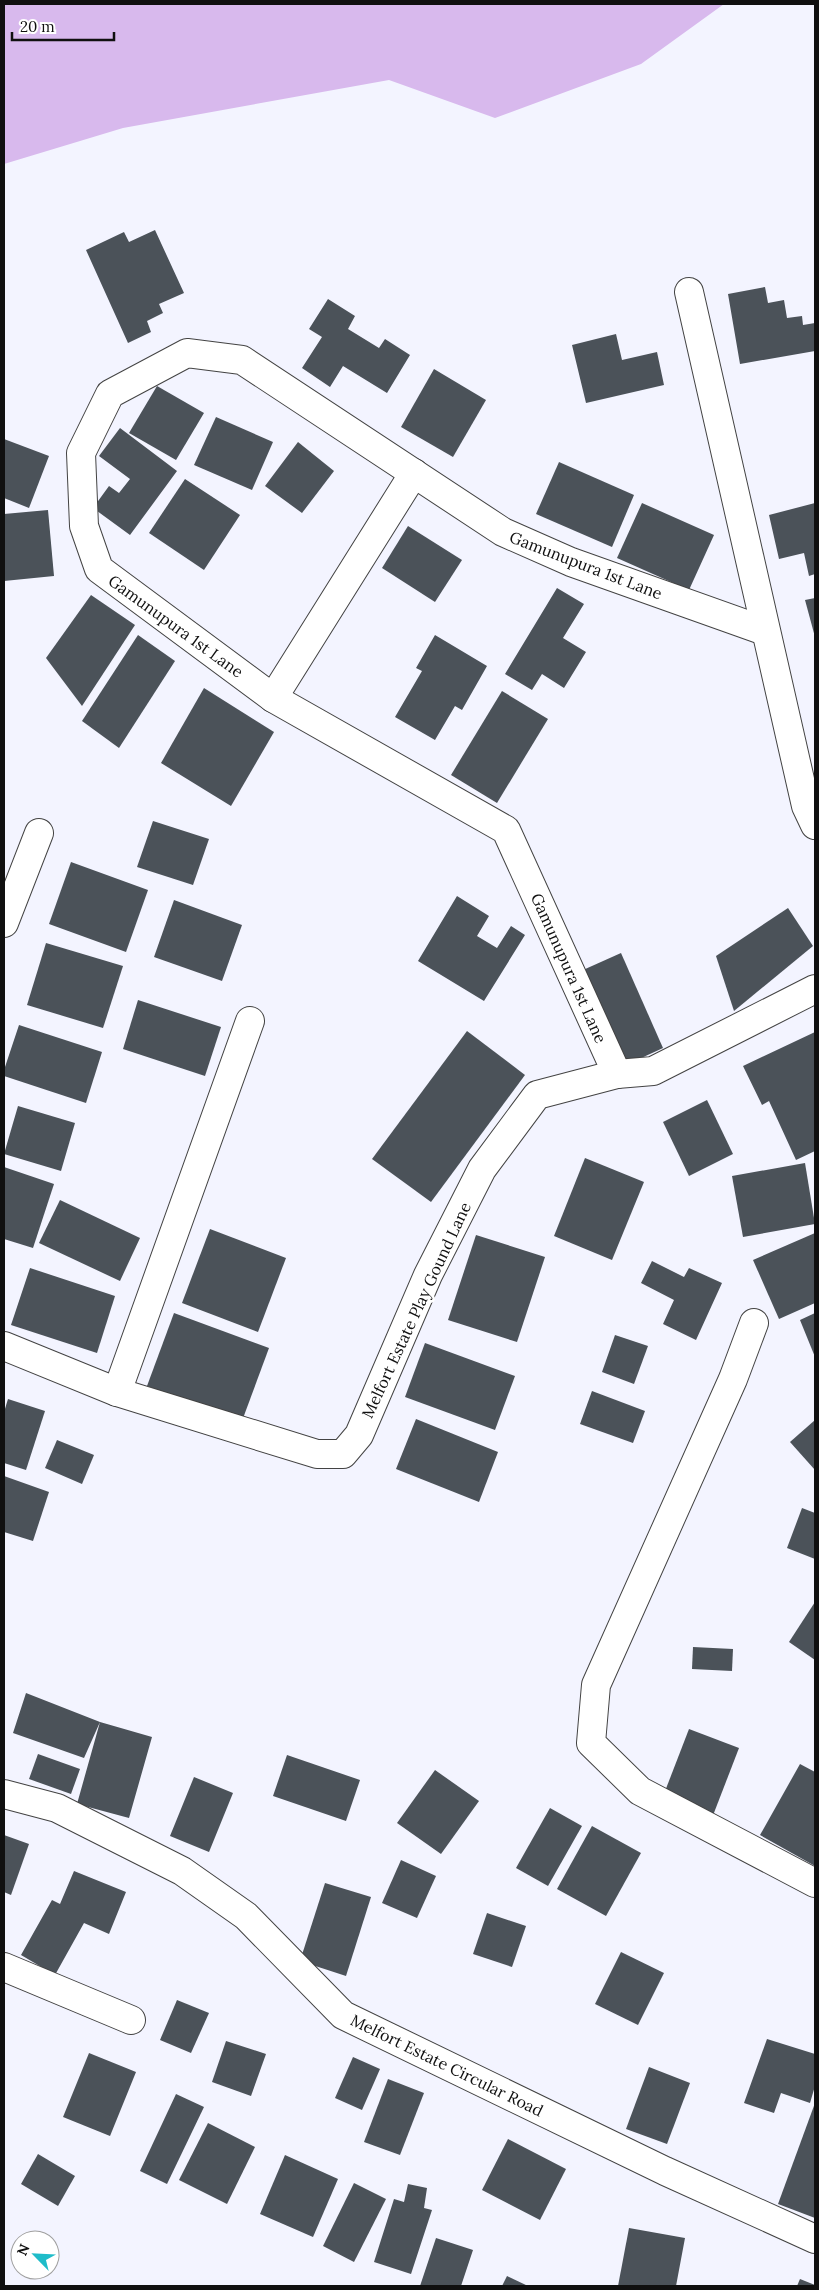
<svg xmlns="http://www.w3.org/2000/svg" width="819" height="2290" font-family="Lora,serif">
  <style>
    .green { fill: #d8b9ed }
    .building { fill: #4b5259 }
    .lines { fill: none; stroke-linecap: round; stroke-linejoin: round }
    .minor-casing { stroke: #434343; stroke-width: 30 }
    .minor { stroke: #fff; stroke-width: 28 }
    .labels { text-anchor: middle; stroke-width: 5; stroke-linejoin: round; paint-order: stroke }
    .street-label { font-size: 16px; fill: #101010; stroke: #fff }
  </style>
  <rect width="100%" height="100%" fill="#f3f4ff"/>
  <polygon class="green" points="4,4 724,4 641,64 495,118 389,80 123,128 4,164"/>
  <g class="building">
    <polygon points="155,230 184,293 159,304 163,313 147,321 151,332 128,343 86,250 124,232 129,242"/>
    <polygon points="765,287 768,303 784,300 787,318 802,316 803,325 815,323 815,351 740,364 728,294"/>
    <polygon points="328,299 355,316 348,329 379,348 385,339 410,355 387,393 343,366 330,387 302,368 322,337 309,329"/>
    <polygon points="616,334 622,360 657,352 664,385 586,403 572,345"/>
    <polygon points="434,369 486,400 453,457 401,427"/>
    <polygon points="157,386 204,413 176,460 129,433"/>
    <polygon points="216,417 273,442 252,490 194,465"/>
    <polygon points="120,428 177,471 130,535 93,508 109,486 119,493 130,479 99,456"/>
    <polygon points="4,439 49,456 29,508 4,498"/>
    <polygon points="298,442 334,471 302,513 265,486"/>
    <polygon points="559,462 634,495 612,547 536,514"/>
    <polygon points="185,479 240,515 204,570 149,533"/>
    <polygon points="642,503 714,535 689,590 617,558"/>
    <polygon points="815,503 815,574 809,576 804,553 779,559 769,515"/>
    <polygon points="48,510 54,576 4,581 4,514"/>
    <polygon points="408,526 462,560 435,602 382,568"/>
    <polygon points="557,588 584,604 563,638 586,652 564,688 542,674 532,690 505,674"/>
    <polygon points="91,595 135,625 82,706 46,658"/>
    <polygon points="815,598 815,637 805,600"/>
    <polygon points="138,635 175,661 119,748 82,721"/>
    <polygon points="435,635 487,666 462,710 455,706 435,740 395,717 422,671 416,668"/>
    <polygon points="204,688 274,732 231,806 161,763"/>
    <polygon points="502,691 548,719 497,803 451,775"/>
    <polygon points="153,821 209,839 193,885 137,867"/>
    <polygon points="71,862 148,890 126,952 49,924"/>
    <polygon points="457,896 489,916 477,936 497,948 511,926 525,935 484,1001 418,961"/>
    <polygon points="174,900 242,925 222,981 154,957"/>
    <polygon points="788,908 813,946 734,1011 716,956"/>
    <polygon points="46,943 123,966 103,1028 27,1005"/>
    <polygon points="621,953 663,1048 626,1065 583,970"/>
    <polygon points="138,1000 221,1027 205,1076 123,1049"/>
    <polygon points="19,1025 102,1052 86,1103 4,1076 4,1070"/>
    <polygon points="467,1031 525,1075 431,1202 372,1159"/>
    <polygon points="815,1032 815,1151 796,1160 769,1101 762,1105 743,1066"/>
    <polygon points="707,1100 733,1154 689,1176 663,1122"/>
    <polygon points="18,1106 75,1123 61,1171 4,1154"/>
    <polygon points="585,1158 644,1182 612,1260 554,1236"/>
    <polygon points="805,1163 815,1224 743,1237 732,1176"/>
    <polygon points="4,1167 54,1184 33,1248 4,1239"/>
    <polygon points="60,1200 140,1238 120,1281 39,1243"/>
    <polygon points="210,1229 286,1258 258,1332 182,1303"/>
    <polygon points="815,1233 815,1303 779,1319 753,1260"/>
    <polygon points="476,1235 545,1257 517,1342 448,1320"/>
    <polygon points="652,1261 684,1277 689,1268 722,1283 696,1340 663,1324 674,1300 641,1283"/>
    <polygon points="30,1268 115,1296 97,1353 11,1325"/>
    <polygon points="174,1313 269,1348 242,1421 147,1386"/>
    <polygon points="815,1313 815,1357 800,1320"/>
    <polygon points="615,1335 648,1346 634,1384 602,1372"/>
    <polygon points="425,1343 515,1376 495,1430 405,1397"/>
    <polygon points="592,1391 645,1411 633,1443 580,1424"/>
    <polygon points="8,1399 45,1411 26,1470 4,1463 4,1412"/>
    <polygon points="416,1419 498,1452 479,1502 396,1469"/>
    <polygon points="815,1420 815,1470 790,1442"/>
    <polygon points="57,1440 94,1455 82,1484 45,1468"/>
    <polygon points="4,1476 49,1492 33,1541 4,1532"/>
    <polygon points="802,1508 815,1513 815,1559 787,1548"/>
    <polygon points="815,1602 815,1660 789,1642"/>
    <polygon points="693,1647 733,1649 732,1671 692,1669"/>
    <polygon points="26,1693 100,1722 152,1737 129,1818 77,1804 100,1722 84,1758 13,1733"/>
    <polygon points="689,1729 739,1748 712,1818 662,1799"/>
    <polygon points="38,1754 80,1769 71,1794 29,1779"/>
    <polygon points="287,1755 360,1780 346,1821 273,1796"/>
    <polygon points="800,1764 815,1772 815,1866 760,1835"/>
    <polygon points="435,1770 479,1801 441,1854 397,1823"/>
    <polygon points="194,1777 233,1793 209,1852 170,1836"/>
    <polygon points="550,1808 582,1826 548,1886 516,1868"/>
    <polygon points="592,1826 641,1853 606,1916 557,1889"/>
    <polygon points="4,1835 29,1844 11,1895 4,1892"/>
    <polygon points="401,1860 436,1876 417,1918 382,1903"/>
    <polygon points="74,1871 126,1892 109,1934 84,1923 55,1975 21,1955 52,1900 60,1904"/>
    <polygon points="325,1883 371,1897 346,1976 300,1961"/>
    <polygon points="487,1913 526,1926 512,1967 473,1954"/>
    <polygon points="621,1952 664,1973 638,2025 595,2004"/>
    <polygon points="177,2000 209,2013 191,2053 160,2040"/>
    <polygon points="767,2039 815,2054 815,2086 810,2103 781,2093 774,2113 744,2103"/>
    <polygon points="226,2041 266,2054 251,2096 212,2082"/>
    <polygon points="89,2053 136,2072 110,2136 63,2117"/>
    <polygon points="353,2057 380,2069 362,2110 335,2098"/>
    <polygon points="649,2067 690,2083 667,2144 626,2129"/>
    <polygon points="388,2079 424,2093 400,2155 364,2142"/>
    <polygon points="176,2094 204,2107 167,2184 140,2171"/>
    <polygon points="815,2103 815,2218 778,2204"/>
    <polygon points="208,2123 255,2147 227,2204 179,2180"/>
    <polygon points="508,2139 566,2169 540,2220 482,2190"/>
    <polygon points="38,2154 75,2176 58,2206 21,2184"/>
    <polygon points="285,2155 338,2179 313,2237 260,2214"/>
    <polygon points="354,2183 386,2199 354,2262 323,2246"/>
    <polygon points="408,2184 427,2188 424,2208 432,2210 411,2274 374,2262 394,2199 404,2202"/>
    <polygon points="629,2228 685,2238 676,2286 618,2286"/>
    <polygon points="436,2238 473,2250 461,2286 420,2286"/>
    <polygon points="507,2276 528,2286 502,2286"/>
    <polygon points="800,2279 815,2285 815,2286 797,2286"/>
  </g>
  <g class="lines">
    <defs>
      <g id="minor">
        <polyline points="689,292 806,806 815,825"/>
        <polyline points="273,698 414,473"/>
        <polyline points="4,923 39,833"/>
        <polyline points="617,1074 506,830 273,698 99,569 84,526 81,453 110,394 187,353 242,360 503,532 571,562 765,631"/>
        <polyline points="754,1323 733,1379 596,1685 591,1743 640,1791 815,1883"/>
        <polyline points="4,1346 117,1392 317,1454 343,1454 359,1435 428,1275 482,1169 537,1095 617,1074 653,1071 815,989"/>
        <polyline points="117,1392 250,1021"/>
        <polyline points="4,1794 57,1808 182,1871 246,1916 343,2015 665,2171 815,2239"/>
        <polyline points="4,1967 131,2020"/>
      </g>
    </defs>
    <use href="#minor" class="minor-casing"/>
    <use href="#minor" class="minor"/>
  </g>
  <g class="labels">
    <g class="street-label">
      <text transform="translate(586 565) rotate(21)" y="6">Gamunupura 1st Lane</text>
      <text transform="translate(176 626) rotate(36)" y="6">Gamunupura 1st Lane</text>
      <text transform="translate(569 968) rotate(66)" y="6">Gamunupura 1st Lane</text>
      <text transform="translate(416 1310) rotate(-65)" y="6">Melfort Estate Play Gound Lane</text>
      <text transform="translate(447 2065) rotate(26)" y="6">Melfort Estate Circular Road</text>
    </g>
  </g>
  <rect width="819" height="2290" fill="none" stroke="#101010" stroke-width="10"/>
  <g transform="translate(35 2255) rotate(294)"><circle r="24" fill="#ffffff" stroke="#9f9f9f"/>
  <path d="M0-4L9 19L0 12L-9 19Z" fill="#1fbcc9"/>
  <text y="-8" font-size="14" font-weight="bold" text-anchor="middle" fill="#101010">N</text>
  </g>
  <path d="M12 32v8h102v-8" fill="none" stroke="#101010" stroke-width="2.5"/>
  <text x="20" y="32" font-size="15" fill="#101010" stroke="#ffffff" stroke-width="4" paint-order="stroke">20 m</text>
</svg>
